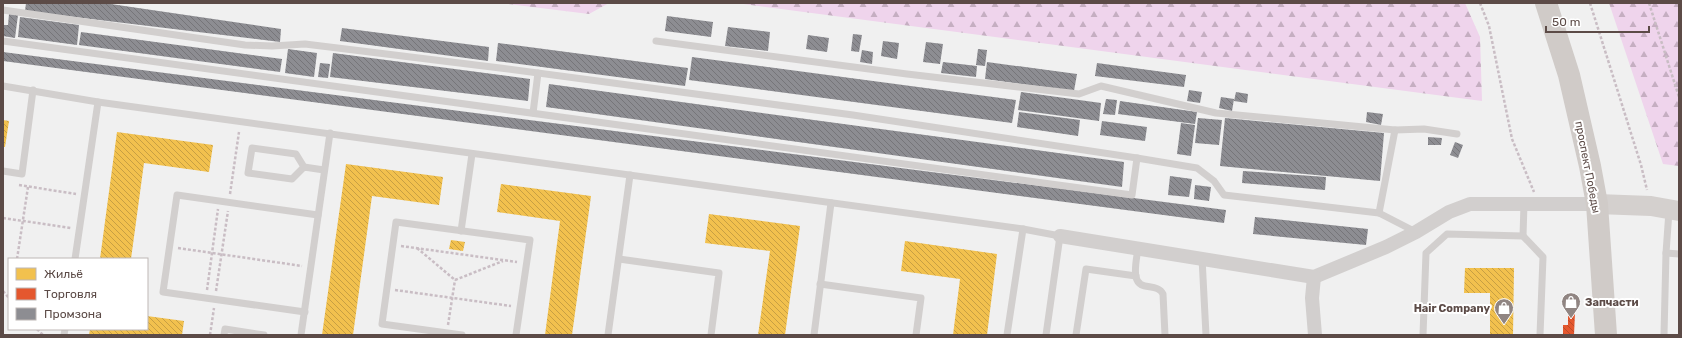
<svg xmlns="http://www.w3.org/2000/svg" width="1682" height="338" font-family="Rubik,sans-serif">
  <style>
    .forest { fill: url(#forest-firs) }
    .homes { fill: url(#homes-back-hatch) }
    .shops { fill: url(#shops-back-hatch) }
    .industry { fill: url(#industry-back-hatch) }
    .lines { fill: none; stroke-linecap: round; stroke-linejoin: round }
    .path { stroke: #c9bdc4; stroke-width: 2.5; stroke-dasharray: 3 2; stroke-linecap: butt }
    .lane { stroke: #d2cfce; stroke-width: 7 }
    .street { stroke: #d2cfce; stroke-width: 14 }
    .secondary { stroke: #d4d0ce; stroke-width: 20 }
    .primary { stroke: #d0cbc8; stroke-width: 22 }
    .labels { text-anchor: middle; stroke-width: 4; stroke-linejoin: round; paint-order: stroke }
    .street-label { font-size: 11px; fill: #5c4b47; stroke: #fff }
    .poi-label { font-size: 11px; font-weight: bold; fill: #5c4b47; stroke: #fff; text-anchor: start }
  </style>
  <defs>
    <pattern id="forest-firs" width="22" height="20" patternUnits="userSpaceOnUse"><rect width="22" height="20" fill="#efd4ec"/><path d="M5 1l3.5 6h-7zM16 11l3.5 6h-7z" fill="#c5aec1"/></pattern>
    <pattern id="homes-back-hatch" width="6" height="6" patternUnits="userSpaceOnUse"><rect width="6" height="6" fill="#f2c14e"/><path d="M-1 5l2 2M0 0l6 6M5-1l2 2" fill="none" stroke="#c79f43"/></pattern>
    <pattern id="shops-back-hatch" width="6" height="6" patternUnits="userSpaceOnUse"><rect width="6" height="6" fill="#e4572e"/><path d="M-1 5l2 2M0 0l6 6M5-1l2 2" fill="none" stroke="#bc4a29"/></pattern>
    <pattern id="industry-back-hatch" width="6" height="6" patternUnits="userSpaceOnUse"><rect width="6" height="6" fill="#8d8d92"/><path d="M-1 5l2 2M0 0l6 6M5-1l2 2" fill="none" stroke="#767579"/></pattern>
  </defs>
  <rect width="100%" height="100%" fill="#f0f0f0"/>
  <g class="forest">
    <polygon points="500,3 609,3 589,14"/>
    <polygon points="736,3 1465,3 1480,37 1482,101"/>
    <polygon points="1609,3 1679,3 1679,166 1663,164"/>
  </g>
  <g class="homes">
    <polygon points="3,120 9,121 5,147 3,147"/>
    <polygon points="117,132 213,145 209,172 144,163 131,259 100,259"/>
    <polygon points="346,164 443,177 439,205 372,196 353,335 322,335"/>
    <polygon points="501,184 591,196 572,335 545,335 560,221 497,212"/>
    <polygon points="709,214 800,226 785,335 758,335 770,251 705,243"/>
    <polygon points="451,240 465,242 463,251 449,249"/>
    <polygon points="905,241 997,254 987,335 953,335 960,279 901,271"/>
    <polygon points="1465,268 1514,268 1513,335 1490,335 1490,293 1464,293"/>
    <polygon points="147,316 184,321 182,335 89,335 90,329 147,329"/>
  </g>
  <polygon class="shops" points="1568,313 1575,313 1574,335 1563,335 1563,325 1568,325"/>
  <g class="industry">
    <polygon points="26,3 104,3 281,29 280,42 25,11"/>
    <polygon points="9,14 18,15 15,38 3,36 3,25 8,25"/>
    <polygon points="667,16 713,22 711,37 665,31"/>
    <polygon points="20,17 79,25 77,45 18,37"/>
    <polygon points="728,27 770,32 768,51 725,46"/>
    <polygon points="342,28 489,47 488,61 340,41"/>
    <polygon points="81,32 282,59 280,72 79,45"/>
    <polygon points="853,34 862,35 859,52 851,51"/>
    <polygon points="808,35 829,38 827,52 806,49"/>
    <polygon points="883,41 899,43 897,59 881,56"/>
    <polygon points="926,42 943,44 940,64 923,62"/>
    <polygon points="498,43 688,68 685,86 496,61"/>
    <polygon points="288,49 317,53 314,77 285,73"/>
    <polygon points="978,49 987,50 985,66 976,65"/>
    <polygon points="862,50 873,52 872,64 860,62"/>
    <polygon points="3,52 1226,210 1224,223 3,61"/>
    <polygon points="333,53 530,79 528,101 330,77"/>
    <polygon points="692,57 1016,100 1012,123 689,80"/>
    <polygon points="943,62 977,66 976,77 941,73"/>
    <polygon points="987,62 1077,74 1074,91 985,79"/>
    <polygon points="320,63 330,64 328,78 318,77"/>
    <polygon points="1097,63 1186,75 1184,87 1095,76"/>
    <polygon points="549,84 1124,162 1122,187 546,107"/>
    <polygon points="1189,90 1202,92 1200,103 1187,101"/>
    <polygon points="1021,92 1101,103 1099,121 1018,110"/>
    <polygon points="1236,92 1248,94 1247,103 1234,101"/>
    <polygon points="1221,97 1234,99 1232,111 1219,108"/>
    <polygon points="1106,99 1117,100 1115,115 1103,114"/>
    <polygon points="1120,101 1197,112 1195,124 1118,114"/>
    <polygon points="1019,112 1080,120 1078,136 1017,127"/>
    <polygon points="1367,112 1383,114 1381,125 1366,122"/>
    <polygon points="1198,118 1222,120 1219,145 1195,143"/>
    <polygon points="1225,118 1384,133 1380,181 1220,166"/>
    <polygon points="1102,121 1147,127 1145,141 1100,135"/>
    <polygon points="1181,123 1195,125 1191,156 1177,154"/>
    <polygon points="1428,137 1442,138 1441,145 1428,145"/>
    <polygon points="1455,142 1463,145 1458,158 1450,155"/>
    <polygon points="1243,171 1326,177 1325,190 1242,183"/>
    <polygon points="1170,176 1192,179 1189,197 1168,195"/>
    <polygon points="1195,185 1211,187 1209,201 1194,199"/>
    <polygon points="1255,217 1368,229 1366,245 1253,234"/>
  </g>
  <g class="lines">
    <g class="path">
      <polyline points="1480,3 1489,26 1512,139 1534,192"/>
      <polyline points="1590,3 1641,165 1647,190"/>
      <polyline points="1649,3 1679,97"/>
      <polyline points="19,185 76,194"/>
      <polyline points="230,194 239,132"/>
      <polyline points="3,218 71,228"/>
      <polyline points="401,246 517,262"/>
      <polyline points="178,248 302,266"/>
      <polyline points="417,248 455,280"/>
      <polyline points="17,259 28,187"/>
      <polyline points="455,280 503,261"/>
      <polyline points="207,290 218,209"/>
      <polyline points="395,290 511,306"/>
      <polyline points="3,291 9,298"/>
      <polyline points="216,291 228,211"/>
      <polyline points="448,325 455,280"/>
      <polyline points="37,329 43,335"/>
      <polyline points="210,335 214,308"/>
    </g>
    <g class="lane">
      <polyline points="3,10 245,45 272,46 305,44 500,68 853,115 1137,158 1197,168 1214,181 1224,195 1379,213 1416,232"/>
      <polyline points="3,41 1132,195 1137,158"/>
      <polyline points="656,41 907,74 1079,94 1101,86 1216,113 1395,130 1424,129 1457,134"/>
      <polyline points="3,86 98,102 1023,229 1060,236 1046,335"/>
      <polyline points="533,113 538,73"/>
      <polyline points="304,167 292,179 248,173 252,148 296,154 304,167 324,170"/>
      <polyline points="3,171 22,174 33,90"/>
      <polyline points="1379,213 1395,130"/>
      <polyline points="461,231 472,154"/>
      <polyline points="1523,236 1524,204"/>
      <path d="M1138 248C1137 257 1134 268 1136 277 1139 292 1157 282 1163 294L1165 335"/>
      <polyline points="1666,253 1679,254"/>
      <polyline points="1202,258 1206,335"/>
      <polyline points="75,259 98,102"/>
      <polyline points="619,259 719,273 711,335"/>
      <polyline points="820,284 921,298 916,335"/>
      <polyline points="305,312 163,292 177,195 318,215"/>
      <polyline points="64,335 65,329"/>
      <polyline points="224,335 225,329 264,335"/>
      <polyline points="301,335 330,133"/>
      <polyline points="462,335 382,324 396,222 530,240 516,335"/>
      <polyline points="608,335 630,175"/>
      <polyline points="814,335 831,203"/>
      <polyline points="1007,335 1023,229"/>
      <polyline points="1076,335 1086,269 1136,276"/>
      <polyline points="1423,335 1426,253 1447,234 1523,236 1543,257 1540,335"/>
      <polyline points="1664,335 1666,253 1669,211"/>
    </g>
    <g class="street">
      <polyline points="1060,236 1314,277 1386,247 1416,232 1449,212 1470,204 1597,204"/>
      <polyline points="1314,277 1312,298 1315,335"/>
    </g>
    <polyline class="secondary" points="1597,204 1651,206 1679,211"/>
    <polyline class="primary" points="1546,3 1569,75 1590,166 1597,204 1606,335"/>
  </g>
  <defs>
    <symbol id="shop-pin" viewBox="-11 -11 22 30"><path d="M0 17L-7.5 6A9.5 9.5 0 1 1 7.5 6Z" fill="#908582" stroke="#fff"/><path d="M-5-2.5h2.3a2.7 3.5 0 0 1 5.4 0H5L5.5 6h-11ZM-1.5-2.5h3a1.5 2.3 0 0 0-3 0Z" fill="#fff"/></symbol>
  </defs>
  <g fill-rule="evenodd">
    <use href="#shop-pin" x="1560" y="291" width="22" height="30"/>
    <use href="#shop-pin" x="1493" y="297" width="22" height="30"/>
  </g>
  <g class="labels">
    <g class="street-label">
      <text transform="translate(1588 167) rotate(79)" y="4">проспект Победы</text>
    </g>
    <g class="poi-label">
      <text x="1585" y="306">Запчасти</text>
      <text x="1490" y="312" text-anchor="end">Hair Company</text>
    </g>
  </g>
  <rect width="1682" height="338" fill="none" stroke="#5c4b47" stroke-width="8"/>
  <rect x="8" y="258" width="140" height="72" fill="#ffffff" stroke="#beb7b5"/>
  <rect x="16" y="268" width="20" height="12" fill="#f2c14e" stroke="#beb7b5"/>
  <text x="44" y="278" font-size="12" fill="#5c4b47">Жильё</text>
  <rect x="16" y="288" width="20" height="12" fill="#e4572e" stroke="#beb7b5"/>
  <text x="44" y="298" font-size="12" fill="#5c4b47">Торговля</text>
  <rect x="16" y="308" width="20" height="12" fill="#8d8d92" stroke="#beb7b5"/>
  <text x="44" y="318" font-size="12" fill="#5c4b47">Промзона</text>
  <path d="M1546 26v6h103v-6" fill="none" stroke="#5c4b47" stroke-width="2"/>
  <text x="1552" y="26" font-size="12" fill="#5c4b47" stroke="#ffffff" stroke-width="3" paint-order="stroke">50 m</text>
</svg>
